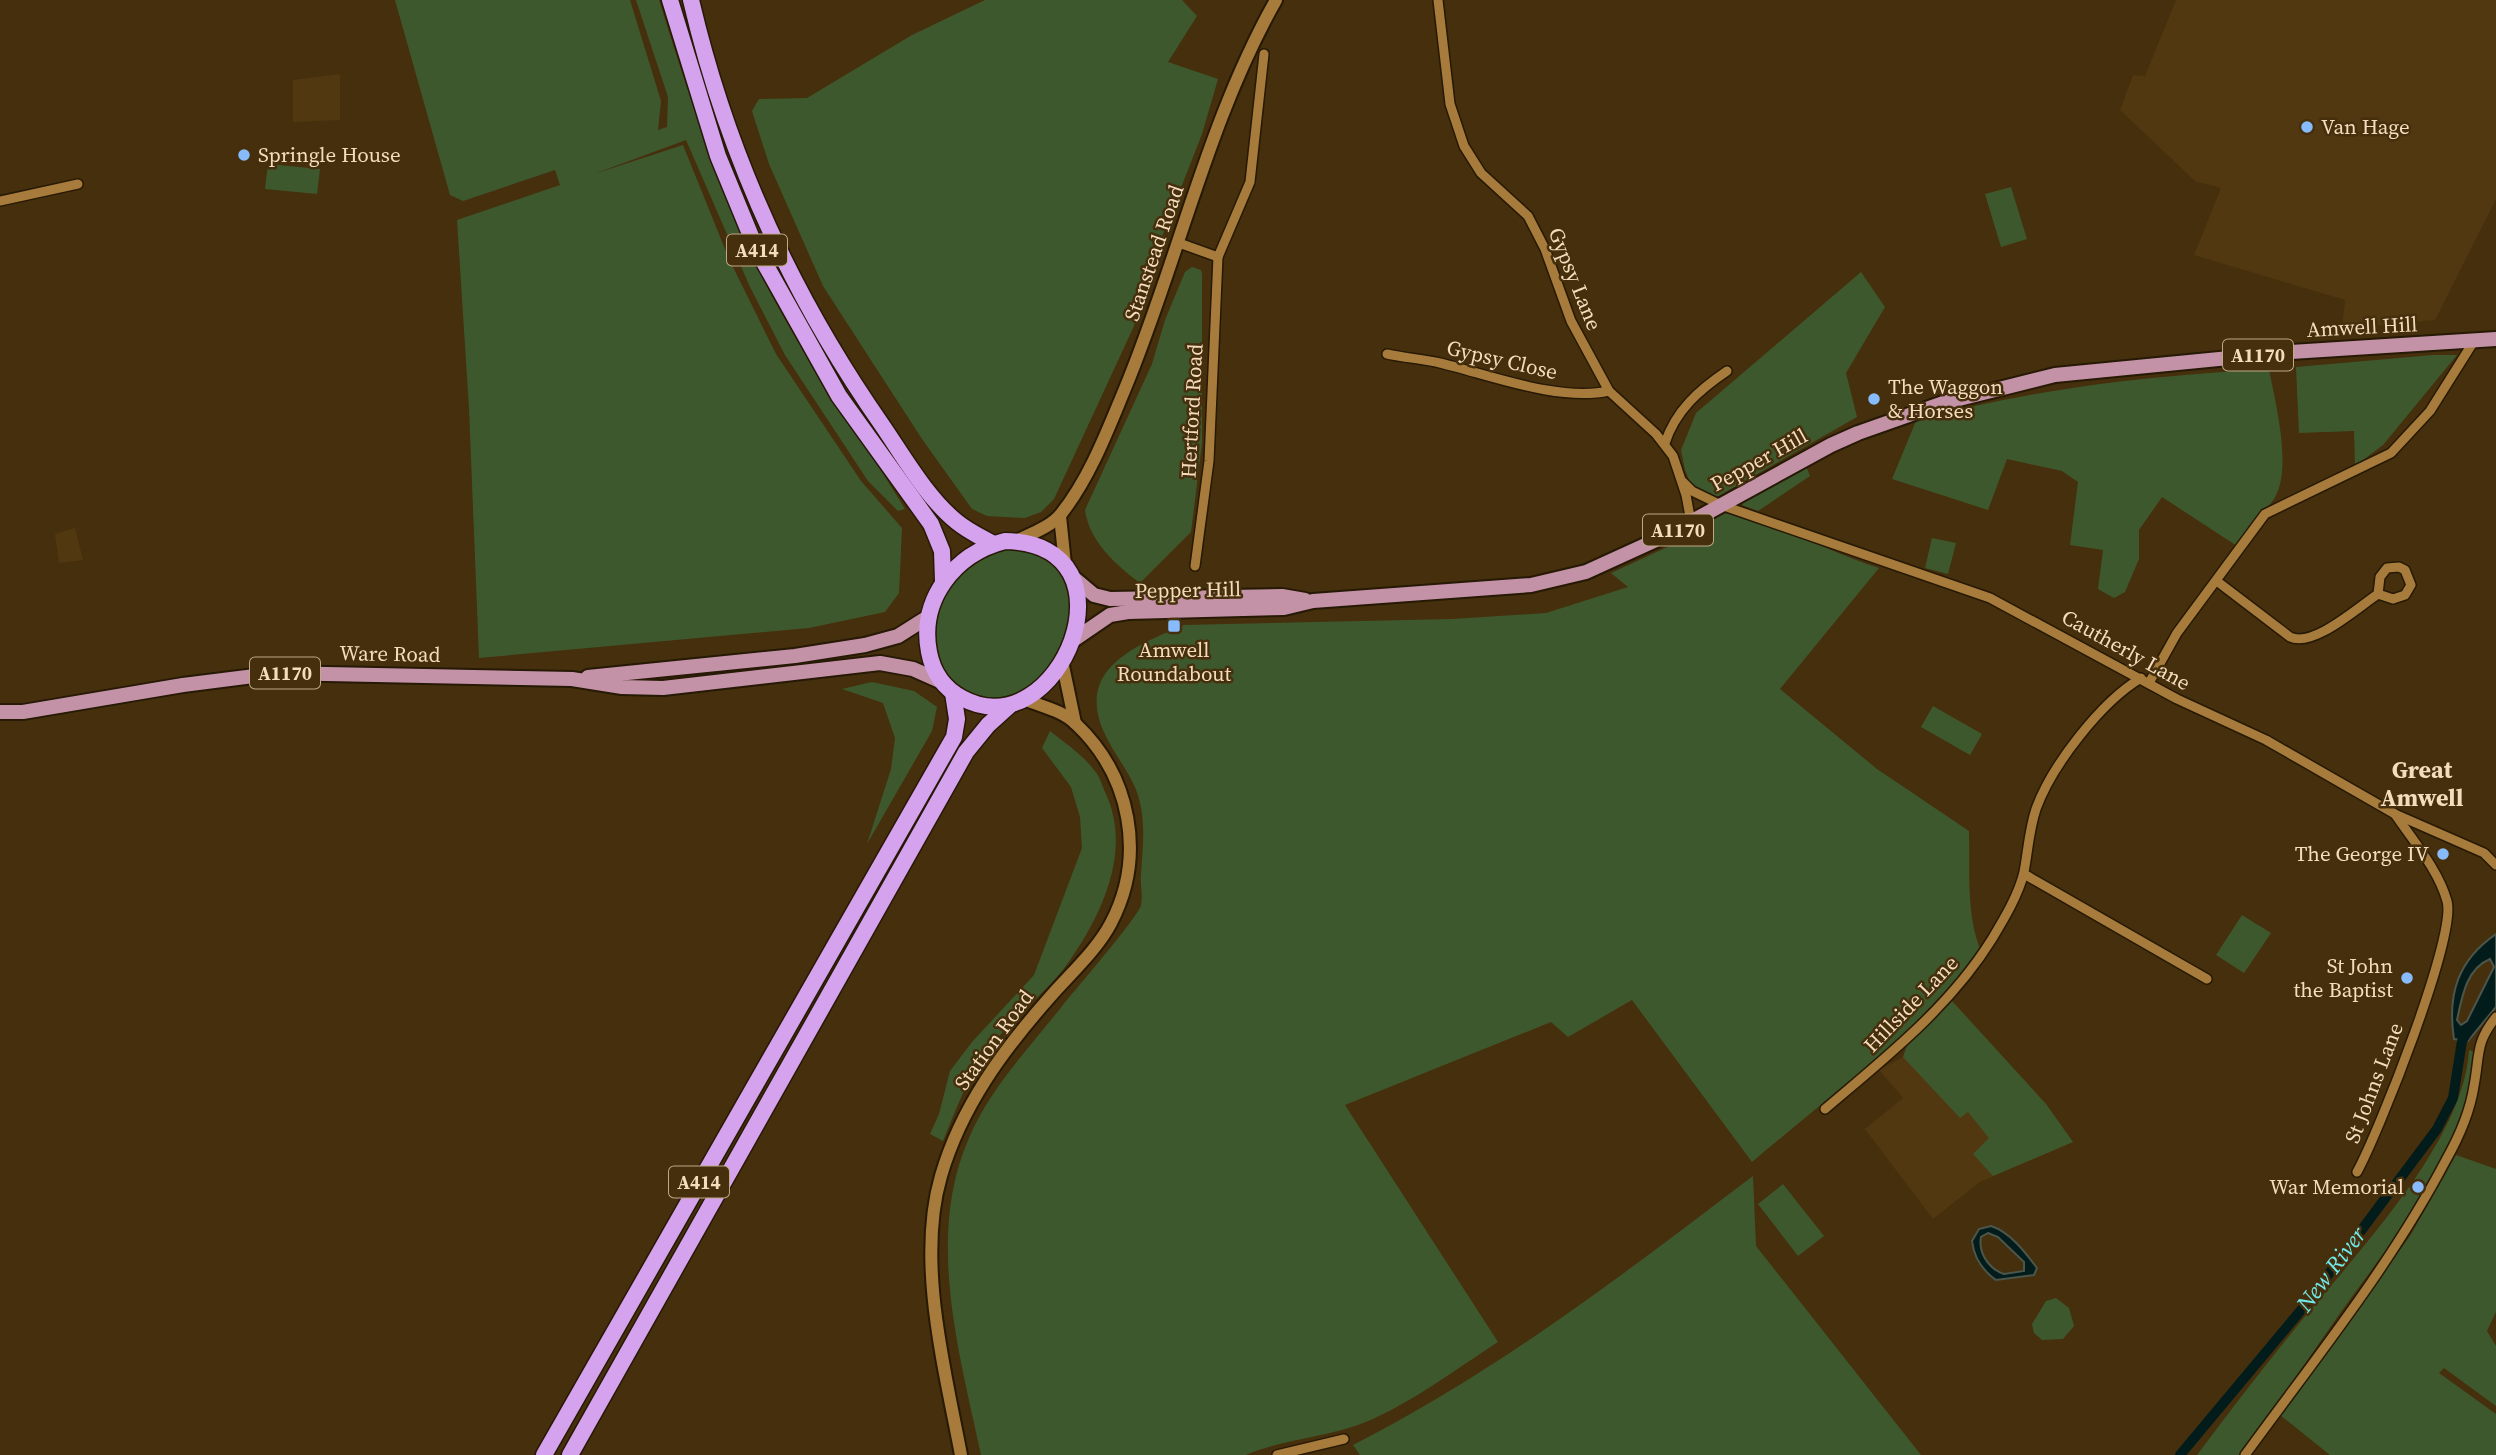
<svg xmlns="http://www.w3.org/2000/svg" width="2496" height="1455" font-family="'Source Serif 4',serif">
  <style>
    .built { fill: #513810 }
    .green { fill: #3e582e }
    .water { fill: #021c1c; stroke: #4b564c; stroke-width: 2; fill-rule: evenodd }
    .lines { fill: none; stroke-linecap: round; stroke-linejoin: round }
    .canal { stroke: #021c1c; stroke-width: 10 }
    .street-casing { stroke: #261905; stroke-width: 12 }
    .secondary-casing { stroke: #261905; stroke-width: 16 }
    .primary-casing { stroke: #261905; stroke-width: 18 }
    .highway-casing { stroke: #261905; stroke-width: 19 }
    .street { stroke: #a77b3b; stroke-width: 9 }
    .secondary { stroke: #a77b3b; stroke-width: 12 }
    .primary { stroke: #c392a6; stroke-width: 14 }
    .highway { stroke: #d5a2ed; stroke-width: 16 }
    .poi-dot { fill: #87bbfb; stroke: #462f0c; stroke-width: 2.5 }
    .labels { text-anchor: middle; stroke-width: 5; stroke-linejoin: round; paint-order: stroke }
    .shield { fill: #462f0c; stroke: #c0a888; stroke-width: 2 }
    .shield-label { font-size: 19px; font-weight: bold; fill: #f4dcbd }
    .poi-label { font-size: 21px; fill: #f4dcbd; stroke: #462f0c; text-anchor: start }
    .street-label { font-size: 21px; fill: #f4dcbd; stroke: #462f0c }
    .water-label { font-size: 23px; font-style: italic; fill: #6eebea; stroke: #462f0c }
    .quarter-label { font-size: 24px; font-weight: bold; fill: #f4dcbd; stroke: #462f0c }
  </style>
  <rect width="100%" height="100%" fill="#462f0c"/>
  <g class="built">
    <polygon points="2176,0 2496,0 2496,199 2435,320 2342,329 2345,300 2194,255 2221,188 2195,181 2120,110 2133,75 2145,76"/>
    <polygon points="340,74 340,120 293,122 293,80"/>
    <polygon points="75,528 83,560 59,563 55,534"/>
    <polygon points="1952,1001 2046,1104 2073,1142 1980,1182 1933,1219 1865,1129 1903,1098 1879,1070 1903,1057 1909,1040"/>
  </g>
  <g class="green">
    <path d="M395 0H630L661 101 658 130 667 127 668 97 636 0H659C688 93 718 186 761 274 801 356 858 431 905 509L898 511 868 481 785 355 750 287 686 140 594 174 683 145 729 259 776 354 861 481 902 528 899 593 885 612 809 628 479 658 469 408 457 220 560 185 555 170 463 201 450 195Z"/>
    <polygon points="985,0 1182,0 1197,16 1168,62 1218,79 1202,134 1151,265 1134,326 1054,499 1041,512 1025,518 987,516 972,509 922,439 823,286 769,164 752,111 759,99 807,98 912,35"/>
    <polygon points="268,164 320,169 317,194 265,189"/>
    <polygon points="2011,187 2027,239 2001,247 1985,194"/>
    <path d="M1192 267 1201 270 1202 274V443L1191 532 1140 583C1116 565 1089 541 1085 510L1152 364 1165 320 1185 272Z"/>
    <polygon points="1861,272 1885,307 1846,373 1857,417 1715,498 1692,487 1685,470 1681,450 1696,413"/>
    <polygon points="2433,355 2457,355 2383,445 2355,466 2354,431 2299,433 2296,367"/>
    <path d="M2269 369C2275 402 2295 475 2271 503 2259 517 2248 530 2237 546L2162 497 2139 530V559L2125 592 2114 598 2098 589 2103 550 2070 545 2078 482 2062 471 2007 459 1988 510 1892 479 1916 421C2033 388 2149 376 2269 369Z"/>
    <polygon points="1806,466 1810,476 1758,511 1742,505 1745,500"/>
    <path d="M1724 513C1779 524 1827 551 1879 568L1780 689 1877 769 1969 831C1970 870 1966 912 1980 949 1923 1028 1827 1098 1752 1162L1632 1000 1568 1037 1551 1022 1345 1105 1498 1342C1456 1369 1402 1410 1355 1426 1319 1438 1281 1440 1246 1455H981C960 1355 925 1237 969 1138 990 1088 1030 1047 1063 1005 1075 990 1139 916 1141 905 1143 895 1140 884 1141 874 1143 843 1147 814 1134 785 1125 766 1111 749 1103 730 1077 668 1137 645 1184 625L1452 619 1546 613 1628 587 1611 573 1674 544Z"/>
    <polygon points="1932,538 1956,543 1948,574 1925,568"/>
    <path d="M1009 548C1019 551 1031 552 1040 556 1120 595 1028 751 951 681 915 649 937 589 969 563 978 555 997 552 1009 548Z"/>
    <polygon points="872,682 914,691 937,707 932,731 867,844 891,769 895,738 883,703 842,689"/>
    <polygon points="1933,706 1982,734 1970,755 1921,727"/>
    <path d="M1050 731C1065 743 1082 754 1094 770 1100 776 1102 786 1106 794 1132 851 1102 915 1068 963 1045 995 1011 1018 988 1050 968 1077 956 1109 943 1141L930 1134 939 1114 950 1071 972 1042 1034 975 1082 848 1080 817 1071 787 1042 748Z"/>
    <polygon points="2242,915 2271,933 2244,973 2216,955"/>
    <polygon points="1952,1001 2046,1104 2073,1142 1993,1176 1973,1154 1989,1138 1968,1112 1960,1118 1903,1057 1909,1040"/>
    <path d="M2469 1050 2474 1052C2481 1136 2382 1253 2336 1319 2304 1365 2273 1410 2240 1455H2197C2230 1411 2263 1368 2298 1325 2355 1255 2464 1142 2469 1050Z"/>
    <polygon points="2456,1155 2496,1169 2496,1312 2487,1331 2496,1346 2496,1406 2444,1368 2439,1373 2496,1414 2496,1455 2330,1455 2280,1415 2410,1236"/>
    <path d="M1753 1176 1756 1246 1921 1455H1360L1353 1445C1497 1372 1625 1273 1753 1176Z"/>
    <polygon points="1783,1184 1824,1236 1798,1256 1758,1204"/>
    <polygon points="2056,1298 2069,1308 2074,1326 2063,1339 2042,1340 2034,1333 2032,1324 2046,1301"/>
  </g>
  <g class="water">
    <path d="M2496 934V1007L2468 1041 2454 1039C2447 994 2458 960 2496 934ZM2490 959 2494 967 2467 1021 2461 1025 2457 1020C2462 997 2466 969 2490 959Z"/>
    <path d="M1991 1226C2010 1232 2025 1252 2037 1268L2034 1275 1996 1280C1983 1271 1974 1257 1972 1241L1979 1229ZM1988 1233 1998 1237 2024 1262V1271L2004 1274C1989 1269 1978 1253 1981 1237Z"/>
  </g>
  <g class="lines">
    <polyline class="canal" points="2180,1455 2307,1303 2437,1129 2453,1098 2462,1041 2468,1031"/>
    <defs>
      <g id="street">
        <polyline points="1438,0 1450,104 1464,146 1481,173 1528,216 1545,249 1571,321 1609,391 1656,434 1673,456 1686,495 1691,522"/>
        <polyline points="0,201 78,184"/>
        <polyline points="1179,243 1218,257"/>
        <path d="M1387 354C1405 358 1423 359 1440 363 1490 375 1559 402 1609 391"/>
        <path d="M1665 443C1676 410 1699 390 1727 371"/>
        <polyline points="1683,482 1692,491 1721,505 1990,598 2177,699 2266,740 2395,814 2484,853 2496,865"/>
        <polyline points="1195,566 1209,461 1218,257 1250,182 1264,54"/>
        <path d="M2218 582 2290 637C2313 648 2357 608 2378 594L2380 577 2387 568 2399 567 2405 570 2411 585 2405 595 2393 599 2378 594"/>
        <polyline points="2149,683 2177,633 2265,514 2391,453 2430,411 2474,341"/>
        <polyline points="2024,874 2207,979"/>
        <path d="M1825 1109C1885 1058 1950 1007 1992 939 2004 919 2019 894 2024 872 2028 851 2029 830 2036 809 2052 765 2101 702 2141 678"/>
        <path d="M2357 1172C2378 1134 2457 936 2447 901 2438 869 2413 841 2395 814"/>
        <polyline points="1277,1455 1344,1439"/>
        <path d="M2245 1455C2315 1359 2391 1265 2446 1160 2459 1137 2470 1112 2474 1086 2480 1055 2475 1043 2496 1017"/>
      </g>
      <g id="secondary">
        <polyline points="1060,516 1065,564"/>
        <path d="M1016 541C1030 534 1051 527 1061 514 1089 479 1107 432 1124 391 1178 262 1207 122 1276 0"/>
        <polyline points="1062,661 1075,723"/>
        <path d="M961 1455C945 1370 916 1261 941 1176 961 1107 1003 1050 1050 997 1070 974 1097 950 1111 923 1146 856 1131 776 1076 724 1062 710 1042 707 1024 699"/>
      </g>
      <g id="primary">
        <polyline points="1075,579 1094,595 1110,599 1282,596 1305,600"/>
        <polyline points="1072,641 1110,615 1128,612 1284,608 1313,601 1531,585 1586,572 1665,536 1831,445 1858,433 1943,403 2055,375 2291,352 2496,339"/>
        <polyline points="588,677 795,656 865,645 898,636 928,617"/>
        <polyline points="0,712 23,712 183,685 278,673 572,679 622,687 663,688 880,663 913,669 940,681"/>
      </g>
      <g id="highway">
        <polyline points="670,0 718,156 755,246 839,396 931,524 942,551 943,582"/>
        <path d="M691 0C727 154 792 296 882 425 904 457 927 498 957 522 968 531 981 537 993 544"/>
        <path d="M1005 541C1144 543 1059 751 962 698 943 688 933 673 929 652 919 600 954 554 1005 541Z"/>
        <polyline points="544,1455 954,737 957,719 953,693"/>
        <polyline points="570,1455 966,752 988,725 1009,706"/>
      </g>
    </defs>
    <use href="#street" class="street-casing"/>
    <use href="#secondary" class="secondary-casing"/>
    <use href="#primary" class="primary-casing"/>
    <use href="#highway" class="highway-casing"/>
    <use href="#street" class="street"/>
    <use href="#secondary" class="secondary"/>
    <use href="#primary" class="primary"/>
    <use href="#highway" class="highway"/>
  </g>
  <g class="poi-dot">
    <circle cx="2307" cy="127" r="7"/>
    <circle cx="244" cy="155" r="7"/>
    <circle cx="1874" cy="399" r="7"/>
    <rect x="1167" y="619" width="14" height="14" rx="3.5"/>
    <circle cx="2443" cy="854" r="7"/>
    <circle cx="2407" cy="978" r="7"/>
    <circle cx="2418" cy="1187" r="7"/>
  </g>
  <g class="labels">
    <g class="shield">
      <rect x="727" y="234.5" width="60" height="31" rx="5"/>
      <rect x="2223" y="339.5" width="70" height="31" rx="5"/>
      <rect x="1643" y="514.5" width="70" height="31" rx="5"/>
      <rect x="250" y="657.5" width="70" height="31" rx="5"/>
      <rect x="669" y="1166.5" width="60" height="31" rx="5"/>
    </g>
    <g class="shield-label">
      <text x="757" y="257">A414</text>
      <text x="2258" y="362">A1170</text>
      <text x="1678" y="537">A1170</text>
      <text x="285" y="680">A1170</text>
      <text x="699" y="1189">A414</text>
    </g>
    <g class="poi-label">
      <text x="2321" y="134">Van Hage</text>
      <text x="258" y="162">Springle House</text>
      <text x="1888" y="394">The Waggon<tspan x="1888" dy="24">&amp; Horses</tspan></text>
      <text x="1174" y="657" text-anchor="middle">Amwell<tspan x="1174" dy="24">Roundabout</tspan></text>
      <text x="2429" y="861" text-anchor="end">The George IV</text>
      <text x="2393" y="973" text-anchor="end">St John<tspan x="2393" dy="24">the Baptist</tspan></text>
      <text x="2404" y="1194" text-anchor="end">War Memorial</text>
    </g>
    <g class="street-label">
      <text transform="translate(1154 253) rotate(-71)" y="7">Stanstead Road</text>
      <text transform="translate(1575 279) rotate(68)" y="7">Gypsy Lane</text>
      <text transform="translate(2362 327) rotate(-3)" y="7">Amwell Hill</text>
      <text transform="translate(1502 360) rotate(13)" y="7">Gypsy Close</text>
      <text transform="translate(1192 411) rotate(-87)" y="7">Hertford Road</text>
      <text transform="translate(1759 460) rotate(-29)" y="7">Pepper Hill</text>
      <text transform="translate(1188 590) rotate(-1)" y="7">Pepper Hill</text>
      <text transform="translate(2126 650) rotate(29)" y="7">Cautherly Lane</text>
      <text transform="translate(390 654) rotate(1)" y="7">Ware Road</text>
      <text transform="translate(1911 1004) rotate(-46)" y="7">Hillside Lane</text>
      <text transform="translate(994 1040) rotate(-54)" y="7">Station Road</text>
      <text transform="translate(2374 1083) rotate(-69)" y="7">St Johns Lane</text>
    </g>
    <g class="water-label">
      <text transform="translate(2331 1269) rotate(-53)" y="8">New River</text>
    </g>
    <g class="quarter-label">
      <text x="2422" y="778">Great<tspan x="2422" dy="28">Amwell</tspan></text>
    </g>
  </g>
</svg>
